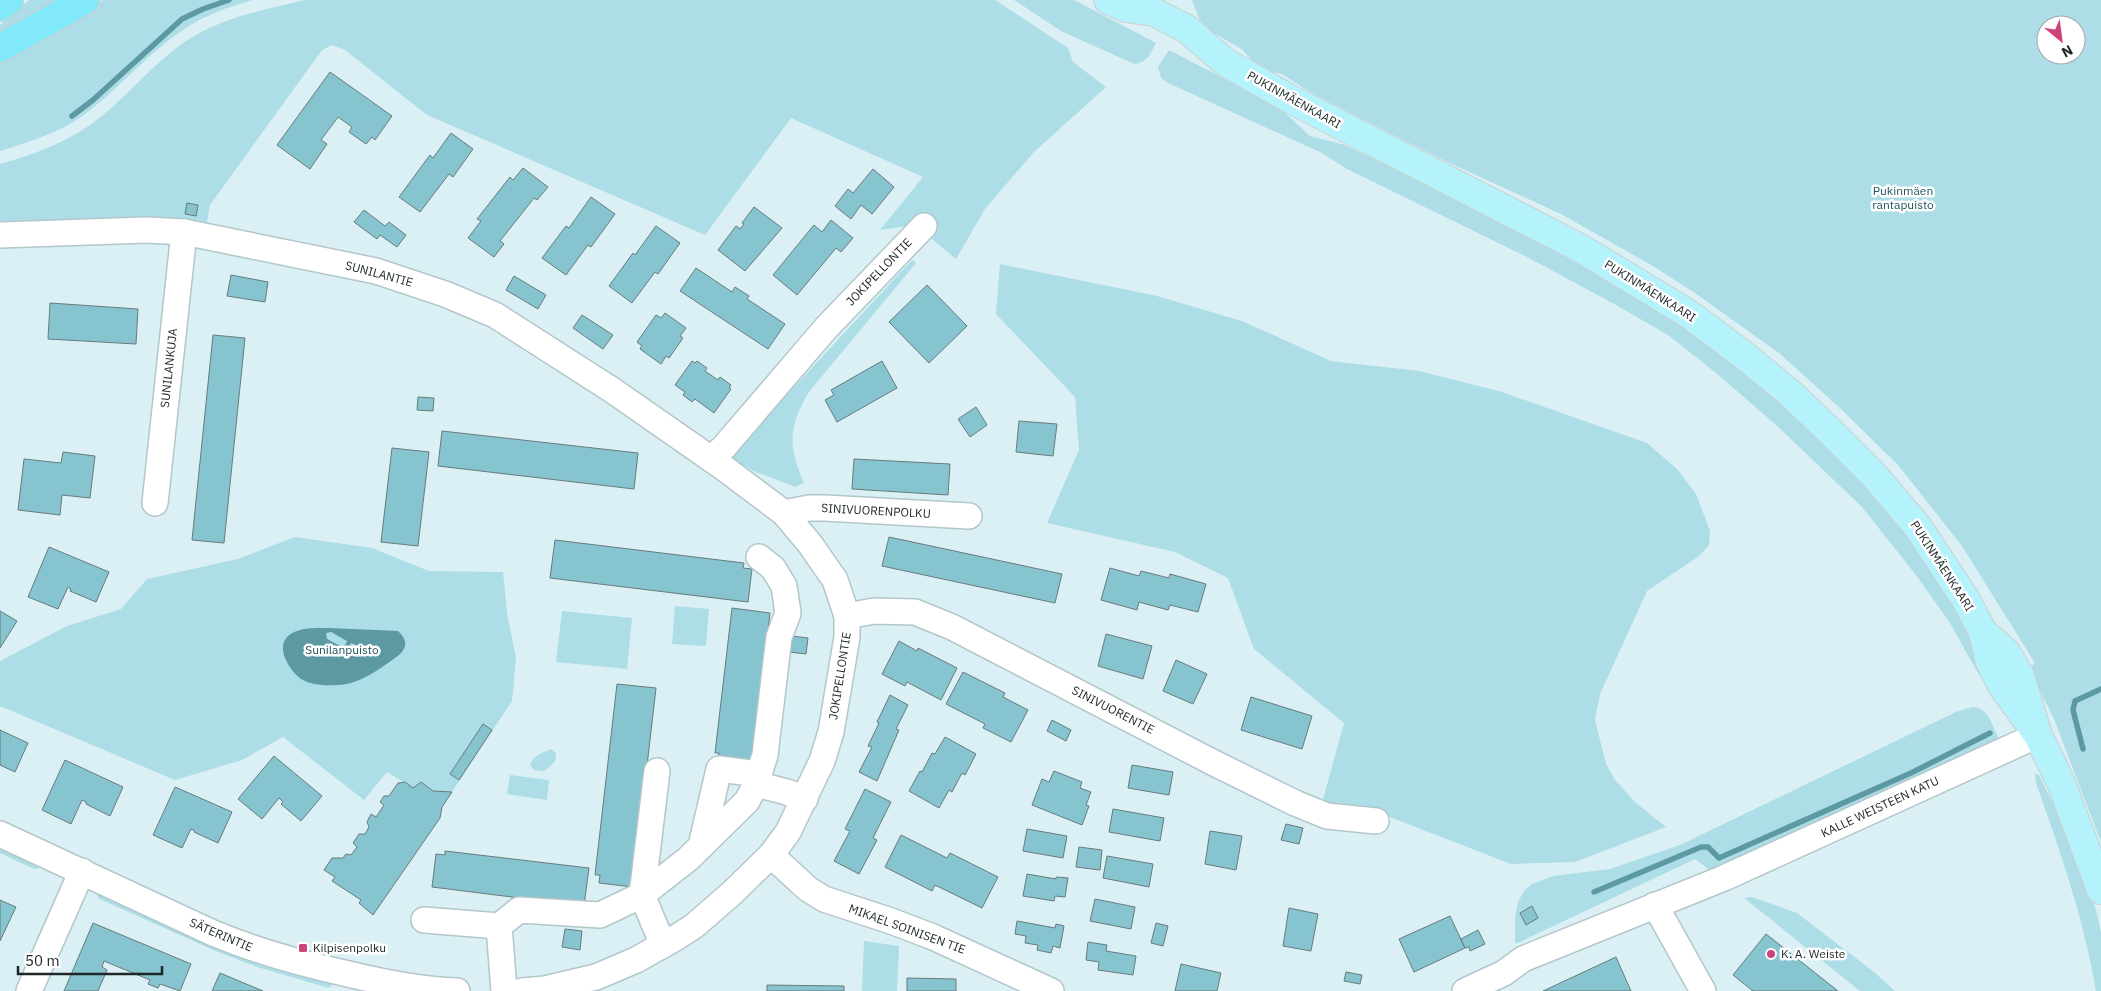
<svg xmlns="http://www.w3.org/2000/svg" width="2101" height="991" font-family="'IBM Plex Sans',sans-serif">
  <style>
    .green { fill: #addde6; fill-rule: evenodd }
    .water { fill: #5c99a3; fill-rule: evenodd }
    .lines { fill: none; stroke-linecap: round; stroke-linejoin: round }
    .stream { stroke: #5c99a3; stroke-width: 5.5 }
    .building { fill: #86c4cf; stroke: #687b7e }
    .minor-casing { stroke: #b3c7cb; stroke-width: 28 }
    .major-casing { stroke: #cecfcf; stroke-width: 30 }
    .highway-casing { stroke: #cecfcf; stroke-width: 30 }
    .minor { stroke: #fff; stroke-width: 25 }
    .major { stroke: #b4f2fc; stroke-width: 28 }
    .highway { stroke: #82e9fa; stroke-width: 28 }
    .poi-dot { fill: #cc427a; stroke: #fff; stroke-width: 2 }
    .labels { text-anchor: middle; stroke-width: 5; stroke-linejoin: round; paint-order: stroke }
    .street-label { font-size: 12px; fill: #1e2627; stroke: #fff }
    .park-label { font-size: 12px; fill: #1f545d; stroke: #fff }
    .poi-label { font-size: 12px; fill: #1e2627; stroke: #fff; text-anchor: start }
  </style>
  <rect width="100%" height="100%" fill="#dbf0f4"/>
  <g class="green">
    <polygon points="29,0 65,0 0,36 0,25"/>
    <path d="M103 0H253C227 7 202 16 180 32 143 57 115 94 78 119 55 134 26 143 0 151V58L54 24Z"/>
    <path d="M305 0H995L1068 48 1073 62 1106 87 1034 152 985 209 956 259 915 225 880 230 923 177 791 118 705 235 427 115 345 50 332 45 322 50 210 205 207 222 171 218 0 225V164C32 155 63 144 90 125 127 99 155 59 194 36 228 16 267 9 305 0Z"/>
    <path d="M1014 0H1074L1156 43C1151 53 1147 63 1134 64L1061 31Z"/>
    <path d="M1192 0H2101V842L2054 719 2029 669 2035 663 1962 546 1898 465 1841 409 1779 353 1695 293 1653 266 1561 214 1443 160 1313 94 1282 74 1258 69 1243 50 1202 26ZM2046 25H2076V55H2046Z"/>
    <polygon points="1169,50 1279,107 1310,136 1345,145 1500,219 1584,264 1657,309 1730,359 1815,433 1870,492 1926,558 1948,593 1987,668 1986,676 1979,675 1950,623 1916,575 1862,507 1775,424 1716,373 1668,335 1616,305 1529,258 1347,169 1322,153 1166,82 1161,78 1158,67"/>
    <path d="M912 260 916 263 809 392C788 427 788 446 804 483L795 487 754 471 728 458Z"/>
    <polygon points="1000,264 1157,296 1242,321 1331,361 1419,371 1502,392 1647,443 1677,469 1696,494 1710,531 1709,545 1699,556 1647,591 1600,694 1595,720 1606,764 1615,780 1635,802 1666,827 1575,862 1511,864 1382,814 1322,803 1344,723 1254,649 1228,578 1175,552 1047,523 1079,450 1075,397 996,314"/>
    <polygon points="295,537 372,548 429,571 503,572 507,613 516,658 512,701 452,792 433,791 421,782 413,788 387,772 364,800 283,737 242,760 175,780 0,706 0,661 67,626 121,609 147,579 238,559"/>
    <polygon points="675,606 709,609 706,646 672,644"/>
    <polygon points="562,611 632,618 627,669 556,662"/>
    <path d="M1972 707C1988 707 1992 725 1998 737L1997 742 1714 873 1695 859 1520 942 1515 943V918L1518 902 1524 891 1532 884 1553 876 1610 869 1680 845 1956 712Z"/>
    <path d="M551 749 556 753C557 762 551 766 544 771L534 770 530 765C534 755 542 753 551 749Z"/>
    <path d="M2035 774 2039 775C2063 825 2091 877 2101 933 2101 951 2101 972 2101 991H2096C2084 919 2060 851 2036 783Z"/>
    <polygon points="510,775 549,780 547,800 507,794"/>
    <polygon points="0,845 41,864 38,868 34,869 0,853"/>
    <polygon points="97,895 103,895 334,983 329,988 257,967 213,950 113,905 99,899"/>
    <polygon points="1752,897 1797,913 1874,972 1895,991 1860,991 1744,898"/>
    <polygon points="864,941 899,946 897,991 862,991"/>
  </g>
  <path class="water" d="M329 628 398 631C407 639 408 647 399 655 381 668 361 684 338 685 326 686 310 685 301 679 290 671 275 648 288 636 298 627 316 628 329 628ZM331 632 347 641 344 648 327 639 326 633ZM351 643 361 647 364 653 362 656 355 655 348 650Z"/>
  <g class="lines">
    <g class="stream">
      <polyline points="72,116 93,100 182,19 203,9 229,0"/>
      <polyline points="2083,749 2073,710 2075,701 2101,689"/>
      <polyline points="1594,892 1701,847 1708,847 1719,858 1911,773 1990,733"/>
    </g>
  </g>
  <g class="building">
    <polygon points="330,72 392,116 375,140 372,137 366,144 349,132 352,127 338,117 321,140 327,144 310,169 277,145"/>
    <polygon points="451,133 473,149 453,177 449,174 420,212 399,197 430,155 433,158"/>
    <polygon points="523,168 548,187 537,200 534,198 500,241 504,244 494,257 468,238 481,221 477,219 510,177 513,180"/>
    <polygon points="873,169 894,187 872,214 861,205 851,219 835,206 848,189 853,193"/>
    <polygon points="591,197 615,214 591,247 588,245 566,275 542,258 566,226 569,228"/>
    <polygon points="187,203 198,205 196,216 185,214"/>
    <polygon points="754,207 782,228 745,271 718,250 736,226 740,229 744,224 742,223"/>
    <polygon points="364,210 385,226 389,222 406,235 397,247 380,235 377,239 354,222"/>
    <polygon points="831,220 853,238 841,252 836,248 797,295 773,275 814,225 822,232"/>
    <polygon points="656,226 680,243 658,274 655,272 632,303 609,286 633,253 635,255"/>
    <polygon points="696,268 732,292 735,287 749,296 747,299 785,324 768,349 680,291"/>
    <polygon points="231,275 268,282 265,302 227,296"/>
    <polygon points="514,276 546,295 538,309 506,290"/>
    <polygon points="927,285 967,326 929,363 889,322"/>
    <polygon points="50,303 138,309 136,344 48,339"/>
    <polygon points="665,313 686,328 680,336 683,338 669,358 666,356 661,364 640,349 642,346 637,342 656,315 661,318"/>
    <polygon points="582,315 613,335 603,349 573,328"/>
    <polygon points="213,335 245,338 224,543 192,540"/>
    <polygon points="692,361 695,363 697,361 707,368 705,371 718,380 720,377 731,385 729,388 731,389 714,413 695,399 692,402 683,395 685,392 675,385"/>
    <polygon points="882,361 897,388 837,422 825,400 834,395 831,390"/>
    <polygon points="418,397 434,398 433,411 417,410"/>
    <polygon points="976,407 987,425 970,437 958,419"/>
    <polygon points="1019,421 1057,424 1053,456 1016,452"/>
    <polygon points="442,431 638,453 634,489 438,466"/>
    <polygon points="392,448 429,452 418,546 381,542"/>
    <polygon points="63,452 95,456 90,498 62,495 60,515 18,510 24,459 61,463"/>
    <polygon points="854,459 950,464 948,495 852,489"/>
    <polygon points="889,537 1062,574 1055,603 882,566"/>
    <polygon points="555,540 744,563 743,568 752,569 748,602 550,578"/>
    <polygon points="49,547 109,572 96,602 70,591 71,589 68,587 58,609 28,597"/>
    <polygon points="1110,568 1139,576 1141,571 1169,578 1170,574 1206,584 1198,612 1170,605 1168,610 1139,602 1137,610 1101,600"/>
    <polygon points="732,608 770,613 752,765 718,761 719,753 715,753"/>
    <polygon points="0,611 17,621 0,648"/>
    <polygon points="1106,634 1152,646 1143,679 1098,666"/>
    <polygon points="791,636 808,638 806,654 789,652"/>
    <polygon points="899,641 917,651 918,648 957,668 941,700 907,682 905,686 882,674"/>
    <polygon points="1176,660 1207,674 1193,704 1163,691"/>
    <polygon points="963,672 1005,693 1003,697 1028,710 1011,742 983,728 985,724 946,704"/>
    <polygon points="617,684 656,688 633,887 599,883 600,875 595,875"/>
    <polygon points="890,695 908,705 896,729 899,730 877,781 859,772 872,747 868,746 879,723 877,722"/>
    <polygon points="1251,697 1312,716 1302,749 1241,730"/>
    <polygon points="1052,720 1071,730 1066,741 1047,731"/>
    <polygon points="483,724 492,730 459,780 450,774"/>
    <polygon points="0,730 28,743 15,772 0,765"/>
    <polygon points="945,737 976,754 965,775 962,773 952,792 949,790 939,808 909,791 920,771 922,772 932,753 935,754"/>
    <polygon points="274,756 322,796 301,821 281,804 283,802 279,798 262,819 238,799"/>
    <polygon points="65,760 123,787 110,816 86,804 86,802 82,800 71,824 42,810"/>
    <polygon points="1132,765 1173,772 1169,795 1128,788"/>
    <polygon points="1054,771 1082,782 1080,788 1091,792 1086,805 1089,806 1082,825 1032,805 1042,779 1049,782"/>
    <polygon points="405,782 413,788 421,782 433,791 452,792 442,807 440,818 373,915 359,903 361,900 332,881 335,877 324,870 332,858 343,858 346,854 351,855 357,847 353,843 359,834 365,834 369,827 367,822 371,814 376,817 384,805 380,802 384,796 389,796 398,783"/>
    <polygon points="175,787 232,812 218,843 194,832 195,831 191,829 182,848 153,835"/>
    <polygon points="865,789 891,802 873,838 877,840 859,874 834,861 850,831 845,829"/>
    <polygon points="1113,809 1164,818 1160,841 1109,832"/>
    <polygon points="1286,824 1303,828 1299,844 1281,840"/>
    <polygon points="1027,829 1067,836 1063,858 1023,851"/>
    <polygon points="1210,831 1242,836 1236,870 1205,864"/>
    <polygon points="901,835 947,858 950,853 998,877 982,908 935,885 932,891 885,867"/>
    <polygon points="1079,847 1102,850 1100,870 1076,867"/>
    <polygon points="445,851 589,868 584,906 432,887 436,854 445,855"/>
    <polygon points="1107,856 1153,864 1149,887 1103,878"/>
    <polygon points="1027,874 1056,879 1056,877 1068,878 1065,897 1055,896 1054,901 1023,896"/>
    <polygon points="1095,899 1135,907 1131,929 1090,921"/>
    <polygon points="0,900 16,907 0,941"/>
    <polygon points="1532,906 1538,918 1526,925 1520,913"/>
    <polygon points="1289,908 1318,914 1311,951 1283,946"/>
    <polygon points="1450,916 1465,948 1414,972 1399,939"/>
    <polygon points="1017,921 1055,928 1056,924 1064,926 1060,948 1053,946 1051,953 1037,950 1038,945 1025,943 1026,936 1015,934"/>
    <polygon points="93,923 191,964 180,991 160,984 158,988 148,984 150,980 104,961 102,967 107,970 98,991 64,991"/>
    <polygon points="1156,923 1168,926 1163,946 1151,943"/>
    <polygon points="565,929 582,931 580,950 562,947"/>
    <polygon points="1478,930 1485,944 1470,951 1469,947 1465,948 1461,939"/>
    <polygon points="1766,934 1838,991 1753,991 1733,975"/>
    <polygon points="1088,942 1107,945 1106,951 1136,956 1133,975 1098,970 1099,962 1086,960"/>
    <polygon points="1616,957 1631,991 1543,991"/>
    <polygon points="1181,964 1221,973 1217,991 1175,991"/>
    <polygon points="1346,972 1362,975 1360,984 1344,981"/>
    <polygon points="220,973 263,991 212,991"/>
    <polygon points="907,978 956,979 956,991 907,991"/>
    <polygon points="767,985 844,986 844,991 767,991"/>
  </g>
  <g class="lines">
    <defs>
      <g id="minor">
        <polyline points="0,235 147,230 184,232 376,271 445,294 495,315 612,390 724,468 784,513 810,544 835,580 847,616 847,637 831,732 822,761 788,832 771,855 732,893 694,926 677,937 636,960 596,977 545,989 522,991"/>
        <polyline points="711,459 724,447 826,328 924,226"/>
        <polyline points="155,503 184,232"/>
        <polyline points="784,513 809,508 825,508 969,516"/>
        <polyline points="847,616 874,611 915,612 952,627 1214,763 1295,803 1327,816 1376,821"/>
        <polyline points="657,771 642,895 663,945"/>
        <polyline points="756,784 787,792 805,799"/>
        <path d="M0 834 213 933C256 951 299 963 344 973 381 982 419 990 457 991"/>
        <polyline points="701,846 719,769 759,774"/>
        <polyline points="771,855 808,889 824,899 891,921 933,937 1051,991"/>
        <polyline points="1655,905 1703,991"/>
        <polyline points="424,920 499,926 519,910 600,915 642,895 688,859 747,801 756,784 765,755 779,637 788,613 784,586 773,568 759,557"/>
        <polyline points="499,926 504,991"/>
        <polyline points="29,991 82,871"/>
        <polyline points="1465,991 1504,973 1523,959 1724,878 2038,735"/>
      </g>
      <g id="major">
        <polyline points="1108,0 1126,8 1154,12 1175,23 1187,29 1225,62 1292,100 1582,249 1689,314 1745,356 1791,394 1832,433 1873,474 1918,527 1966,600 1983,632 1990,662 2002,686 2038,735"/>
        <polyline points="1983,632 2006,652 2020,676 2038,735 2062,785 2101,890"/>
      </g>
      <g id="highway">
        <polyline points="0,7 9,0"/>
        <polyline points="0,48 85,0"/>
      </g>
    </defs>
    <use href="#minor" class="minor-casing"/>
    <use href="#major" class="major-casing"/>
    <use href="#highway" class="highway-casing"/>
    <use href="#minor" class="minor"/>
    <use href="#major" class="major"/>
    <use href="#highway" class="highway"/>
  </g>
  <g class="poi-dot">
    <rect x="298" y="943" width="10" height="10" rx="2.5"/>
    <circle cx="1771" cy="954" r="5"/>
  </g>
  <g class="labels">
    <g class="street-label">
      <text transform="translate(1294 100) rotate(29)" y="4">PUKINMÄENKAARI</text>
      <text transform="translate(879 272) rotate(-46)" y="4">JOKIPELLONTIE</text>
      <text transform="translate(379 274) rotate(15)" y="4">SUNILANTIE</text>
      <text transform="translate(1650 291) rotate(32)" y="4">PUKINMÄENKAARI</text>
      <text transform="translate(169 368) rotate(-84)" y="4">SUNILANKUJA</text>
      <text transform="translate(876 511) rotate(3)" y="4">SINIVUORENPOLKU</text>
      <text transform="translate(1942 566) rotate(57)" y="4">PUKINMÄENKAARI</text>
      <text transform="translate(840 676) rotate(-81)" y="4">JOKIPELLONTIE</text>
      <text transform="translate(1113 710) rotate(27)" y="4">SINIVUORENTIE</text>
      <text transform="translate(1880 807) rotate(-25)" y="4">KALLE WEISTEEN KATU</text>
      <text transform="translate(907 929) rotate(20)" y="4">MIKAEL SOINISEN TIE</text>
      <text transform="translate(221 935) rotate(23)" y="4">SÄTERINTIE</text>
    </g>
    <g class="park-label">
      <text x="1903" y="195">Pukinmäen<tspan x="1903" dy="14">rantapuisto</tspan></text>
      <text x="342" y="654">Sunilanpuisto</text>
    </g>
    <g class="poi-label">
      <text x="313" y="952">Kilpisenpolku</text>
      <text x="1781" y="958">K. A. Weiste</text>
    </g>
  </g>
  <g transform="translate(2061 40) rotate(151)"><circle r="24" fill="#ffffff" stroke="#a5a8a9"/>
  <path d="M0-4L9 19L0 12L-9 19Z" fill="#cc427a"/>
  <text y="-8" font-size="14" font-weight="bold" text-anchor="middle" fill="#1e2627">N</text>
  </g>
  <path d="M18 966v8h144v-8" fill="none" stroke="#1e2627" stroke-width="2.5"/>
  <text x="25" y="966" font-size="15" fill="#1e2627" stroke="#ffffff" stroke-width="4" paint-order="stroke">50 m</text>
</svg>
